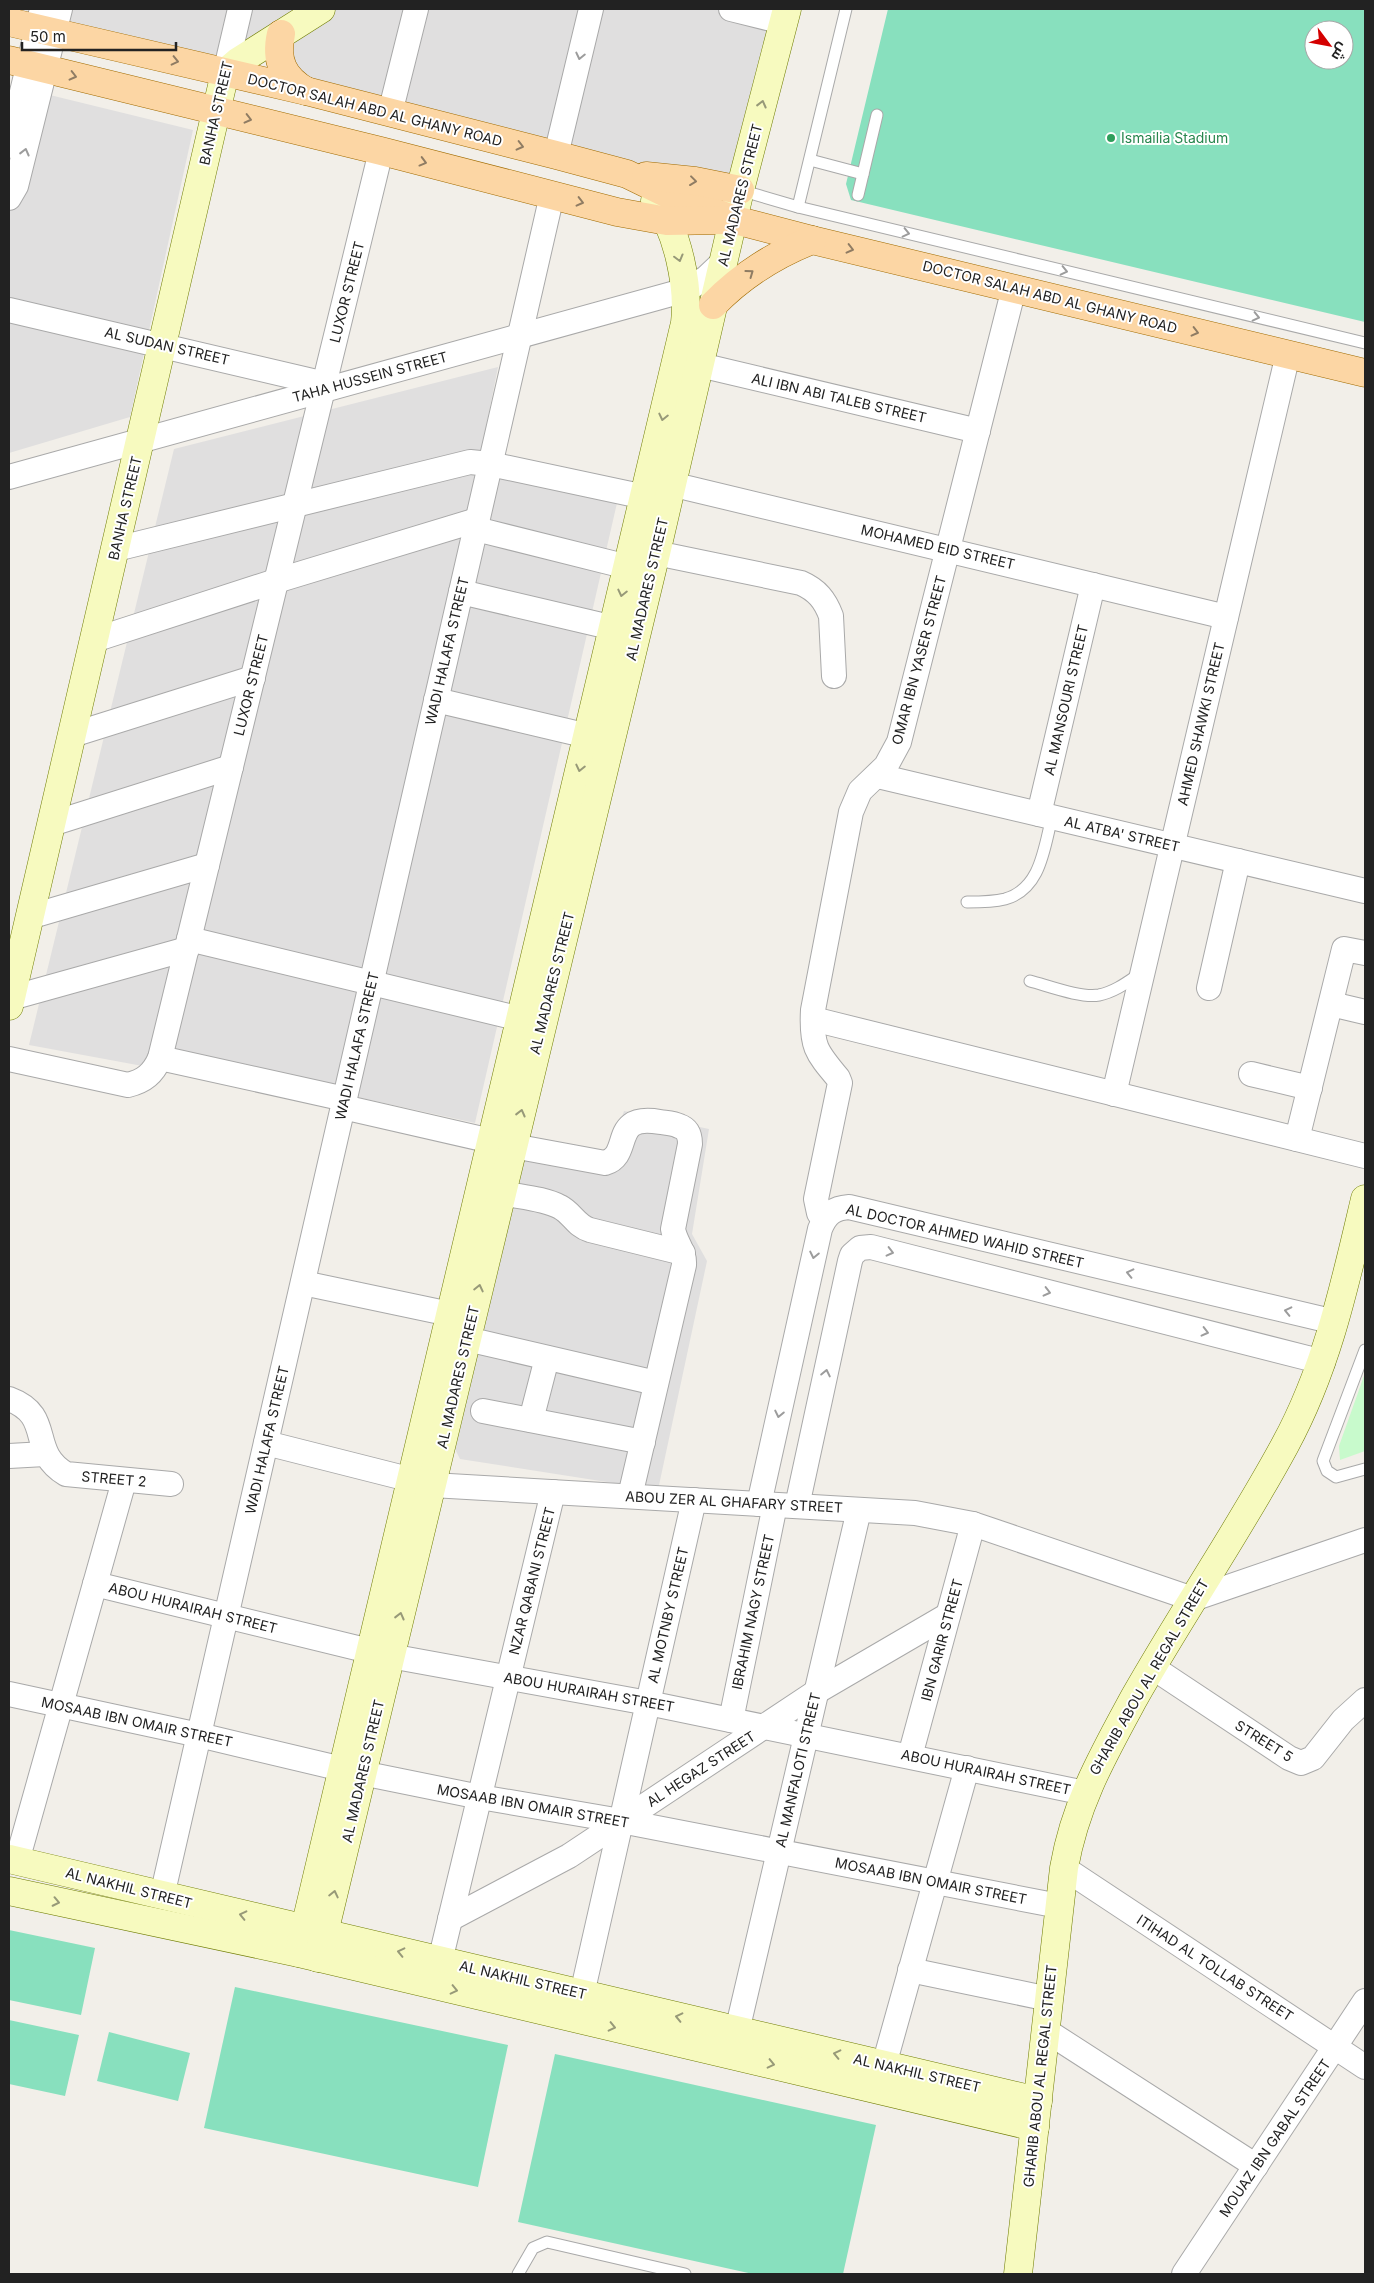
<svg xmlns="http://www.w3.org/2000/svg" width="1374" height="2283" font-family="Inter,Cairo,sans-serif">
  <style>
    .residential { fill: #e0dfdf }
    .park { fill: #c8facc }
    .pitch { fill: #88e0be; fill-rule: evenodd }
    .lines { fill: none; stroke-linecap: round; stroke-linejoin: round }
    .lane-casing { stroke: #a9a9a9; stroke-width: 13 }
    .street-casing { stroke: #a9a9a9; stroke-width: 26 }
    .secondary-casing { stroke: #707d05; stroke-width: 29 }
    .primary-casing { stroke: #a06b00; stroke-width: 29 }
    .lane { stroke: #fff; stroke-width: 11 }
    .street { stroke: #fff; stroke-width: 24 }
    .secondary { stroke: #f7fabf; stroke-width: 28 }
    .primary { stroke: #fcd6a4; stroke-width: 28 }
    .oneway { stroke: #9c9c9c }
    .oneway2 { stroke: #8f7c63 }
    .oneway3 { stroke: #979978 }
    .leisure-dot { fill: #2e9e5b; stroke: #fff; stroke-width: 2 }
    .labels { text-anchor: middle; stroke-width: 4; stroke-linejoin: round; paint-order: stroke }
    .street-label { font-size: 14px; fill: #222; stroke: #fff }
    .leisure-label { font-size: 14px; fill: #27864d; stroke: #fff; text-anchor: start }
  </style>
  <rect width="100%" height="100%" fill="#f2efe9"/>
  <g class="residential">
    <polygon points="9,9 321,9 224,72"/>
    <polygon points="328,9 785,9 739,187 628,173 297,78 285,36"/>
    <polygon points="9,85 193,130 130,417 9,453"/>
    <polygon points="498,367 477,472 617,503 475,1123 152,1052 148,1067 29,1045 174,449"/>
    <polygon points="624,1111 709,1129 692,1234 707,1261 658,1490 460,1459 454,1447 524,1135 608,1152 612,1149"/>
  </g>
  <polygon class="park" points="1365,1373 1365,1451 1340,1460 1339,1446"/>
  <g class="pitch">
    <path d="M888 9H1365V322L851 200 846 184ZM1314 30H1344V60H1314Z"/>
    <polygon points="9,1930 95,1948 81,2015 9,2000"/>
    <polygon points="235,1987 508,2045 478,2187 204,2128"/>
    <polygon points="9,2020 79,2035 65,2096 9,2084"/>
    <polygon points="109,2032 190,2053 178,2101 97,2081"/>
    <polygon points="555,2054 876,2125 843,2274 753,2274 518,2222"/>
  </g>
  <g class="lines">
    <defs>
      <g id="lane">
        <polyline points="810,160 863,174"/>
        <polyline points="740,190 798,207 1365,343"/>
        <polyline points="858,195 877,115"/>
        <polyline points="798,207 846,9"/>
        <path d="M967 902C979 902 993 902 1005 899 1041 889 1044 848 1052 817"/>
        <path d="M1030 981C1049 986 1080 998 1099 995 1115 992 1129 981 1141 973"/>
        <polyline points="1365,1350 1323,1461 1327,1471 1336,1477 1365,1469"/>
        <polyline points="518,2274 533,2248 547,2242 685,2274"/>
      </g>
      <g id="street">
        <polyline points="731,9 783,22"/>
        <polyline points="225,73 240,9"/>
        <polyline points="390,113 416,9"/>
        <polyline points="9,146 42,9"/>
        <polyline points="556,155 591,9"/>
        <polyline points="9,198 16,186 60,9"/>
        <polyline points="9,310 325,384"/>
        <polyline points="700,365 978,431"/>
        <polyline points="9,477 686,290 706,278 724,261"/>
        <polyline points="654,480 1226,617"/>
        <polyline points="476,529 628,567"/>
        <polyline points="116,549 470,462 490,464 645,497"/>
        <path d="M656 553 801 583C817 590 825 600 831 616L834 676"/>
        <polyline points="461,592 614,628"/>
        <polyline points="94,640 276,581 477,520"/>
        <polyline points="436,700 588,736"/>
        <polyline points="72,735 253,678"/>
        <polyline points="878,776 1365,891"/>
        <polyline points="1039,814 1093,585"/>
        <polyline points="51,824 231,767"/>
        <polyline points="29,917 207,865"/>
        <polyline points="189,939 521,1019"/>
        <polyline points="1209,988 1238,861"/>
        <polyline points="11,998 187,949"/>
        <polyline points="1331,1004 1365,1012"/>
        <polyline points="813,1019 1365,1156"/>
        <polyline points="160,1058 345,1099"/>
        <path d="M9 1059 128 1085C144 1081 153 1074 160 1058L381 151"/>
        <polyline points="1251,1074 1310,1088"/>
        <polyline points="1114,1094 1288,354"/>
        <path d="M343 1107 513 1146 605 1163C633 1155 609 1113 660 1122 666 1123 673 1123 679 1126 688 1129 690 1136 690 1144L673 1229C675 1242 685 1251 684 1265L630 1496"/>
        <polyline points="1297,1139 1344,949 1365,953"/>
        <path d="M502 1193C520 1197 543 1198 560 1207 572 1213 576 1226 590 1230L683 1253"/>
        <path d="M823 1219 819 1213 816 1199 840 1083 838 1078C816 1052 811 1046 813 1010L851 812 860 791 886 766 899 742 1014 288"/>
        <polyline points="303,1283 450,1314"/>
        <polyline points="467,1339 656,1383"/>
        <path d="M9 1399C55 1416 27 1451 66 1474L171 1484"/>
        <polyline points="483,1411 643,1442"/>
        <polyline points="531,1420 547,1358"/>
        <polyline points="266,1443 432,1485 915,1513 973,1524 1193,1599 1365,1540"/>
        <polyline points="9,1456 45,1454"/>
        <path d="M759 1504 820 1229C826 1214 834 1208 849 1207L1335 1322"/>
        <polyline points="797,1506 850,1261 852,1255 860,1248 871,1247 1323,1362"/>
        <polyline points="95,1584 390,1656 648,1703 1085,1793"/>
        <polyline points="1152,1667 1289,1758 1301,1763 1313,1758 1343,1720 1365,1700"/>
        <polyline points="9,1694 199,1735 342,1769 480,1797 621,1821 1059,1906"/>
        <polyline points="731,1720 775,1505"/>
        <polyline points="910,1756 973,1524"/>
        <polyline points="17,1861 124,1481"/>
        <polyline points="1064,1868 1365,2067"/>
        <polyline points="162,1896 552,195"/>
        <polyline points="450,1919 569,1856 816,1692 948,1615"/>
        <polyline points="440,1961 553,1492"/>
        <polyline points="910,1970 1049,1999"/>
        <polyline points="582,1994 694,1500"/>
        <polyline points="1045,2030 1256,2166"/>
        <polyline points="737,2031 859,1510"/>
        <polyline points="884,2065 967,1768"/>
        <polyline points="1184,2274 1365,2001"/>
      </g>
      <g id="secondary">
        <polyline points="9,1006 225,73 239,61 321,9"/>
        <polyline points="9,1859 1038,2101"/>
        <polyline points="9,1891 299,1953 1035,2127"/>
        <path d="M299 1953 685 323C689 286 678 231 655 201"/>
        <polyline points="318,1958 656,553 740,190 787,9"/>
        <path d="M1018 2274 1064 1868C1075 1804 1103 1755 1134 1698 1182 1613 1238 1532 1285 1445 1327 1368 1345 1284 1365 1199"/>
      </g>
      <g id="primary">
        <polyline points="9,22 306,91 556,155 627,174 674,197 735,220 812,240 1365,373"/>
        <path d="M281 34C275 60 283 78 306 91"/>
        <polyline points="9,60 381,151 617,212 667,221 723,220"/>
        <polyline points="646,176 695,181 740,190"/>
        <path d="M713 305C742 275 774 255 812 240"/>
      </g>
    </defs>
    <use href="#lane" class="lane-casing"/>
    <use href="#street" class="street-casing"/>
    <use href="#secondary" class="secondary-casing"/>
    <use href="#primary" class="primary-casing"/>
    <use href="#lane" class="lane"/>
    <use href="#street" class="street"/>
    <use href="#secondary" class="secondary"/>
    <use href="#primary" class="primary"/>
  </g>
  <defs><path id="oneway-chevron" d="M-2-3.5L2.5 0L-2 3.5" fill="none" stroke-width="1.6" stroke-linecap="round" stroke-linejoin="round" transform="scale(1.25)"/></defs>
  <g class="oneway">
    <use href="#oneway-chevron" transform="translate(580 56) rotate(103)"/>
    <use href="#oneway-chevron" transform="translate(25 152) rotate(-76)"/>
    <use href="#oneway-chevron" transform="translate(906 233) rotate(13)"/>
    <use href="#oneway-chevron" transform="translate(1064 271) rotate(13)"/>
    <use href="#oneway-chevron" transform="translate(1256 317) rotate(13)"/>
    <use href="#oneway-chevron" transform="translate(890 1252) rotate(14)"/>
    <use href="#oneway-chevron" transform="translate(814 1255) rotate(102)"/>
    <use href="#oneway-chevron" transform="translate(1130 1273) rotate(-167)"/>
    <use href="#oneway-chevron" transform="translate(1047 1292) rotate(14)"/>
    <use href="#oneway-chevron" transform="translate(1288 1311) rotate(-167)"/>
    <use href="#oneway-chevron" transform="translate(1205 1332) rotate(14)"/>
    <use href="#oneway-chevron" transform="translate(826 1373) rotate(-78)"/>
    <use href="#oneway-chevron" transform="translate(779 1414) rotate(102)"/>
  </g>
  <g class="oneway2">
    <use href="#oneway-chevron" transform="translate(175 61) rotate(13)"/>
    <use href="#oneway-chevron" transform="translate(73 76) rotate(14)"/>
    <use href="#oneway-chevron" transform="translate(248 119) rotate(14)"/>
    <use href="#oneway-chevron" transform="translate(520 146) rotate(14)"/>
    <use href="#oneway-chevron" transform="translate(423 162) rotate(15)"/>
    <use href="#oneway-chevron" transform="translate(693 181) rotate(7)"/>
    <use href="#oneway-chevron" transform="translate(580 202) rotate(14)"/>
    <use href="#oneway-chevron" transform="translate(850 249) rotate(14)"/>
    <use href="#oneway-chevron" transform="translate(750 273) rotate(-36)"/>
    <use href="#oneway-chevron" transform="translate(1195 332) rotate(14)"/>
  </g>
  <g class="oneway3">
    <use href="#oneway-chevron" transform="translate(762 104) rotate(-76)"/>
    <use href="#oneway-chevron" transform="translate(679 258) rotate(75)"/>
    <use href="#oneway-chevron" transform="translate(663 417) rotate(103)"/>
    <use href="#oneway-chevron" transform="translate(622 593) rotate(103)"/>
    <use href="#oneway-chevron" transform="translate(580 768) rotate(103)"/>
    <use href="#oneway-chevron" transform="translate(521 1113) rotate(-76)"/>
    <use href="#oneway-chevron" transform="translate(479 1288) rotate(-77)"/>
    <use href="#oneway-chevron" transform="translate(400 1616) rotate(-76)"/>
    <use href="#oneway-chevron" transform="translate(334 1894) rotate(-77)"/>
    <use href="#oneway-chevron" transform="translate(56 1902) rotate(12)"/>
    <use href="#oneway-chevron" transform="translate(243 1915) rotate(-167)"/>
    <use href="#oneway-chevron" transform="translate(401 1952) rotate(-167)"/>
    <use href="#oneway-chevron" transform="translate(454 1990) rotate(13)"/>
    <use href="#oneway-chevron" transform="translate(679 2017) rotate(-167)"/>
    <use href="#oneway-chevron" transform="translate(612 2027) rotate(13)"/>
    <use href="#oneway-chevron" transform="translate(837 2054) rotate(-167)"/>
    <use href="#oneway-chevron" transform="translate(771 2064) rotate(13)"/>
  </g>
  <circle class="leisure-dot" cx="1111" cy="138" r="5"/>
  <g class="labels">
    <g class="street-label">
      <text transform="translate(375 110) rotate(14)" y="5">DOCTOR SALAH ABD AL GHANY ROAD</text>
      <text transform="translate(216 113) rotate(-77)" y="5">BANHA STREET</text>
      <text transform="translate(740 195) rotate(-76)" y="5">AL MADARES STREET</text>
      <text transform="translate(347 292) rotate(-76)" y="5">LUXOR STREET</text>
      <text transform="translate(1050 297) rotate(14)" y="5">DOCTOR SALAH ABD AL GHANY ROAD</text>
      <text transform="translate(167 346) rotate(13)" y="5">AL SUDAN STREET</text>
      <text transform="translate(370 377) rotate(-15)" y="5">TAHA HUSSEIN STREET</text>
      <text transform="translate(839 398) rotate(13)" y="5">ALI IBN ABI TALEB STREET</text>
      <text transform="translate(125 508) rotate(-77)" y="5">BANHA STREET</text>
      <text transform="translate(938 547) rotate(13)" y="5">MOHAMED EID STREET</text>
      <text transform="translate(647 589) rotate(-77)" y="5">AL MADARES STREET</text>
      <text transform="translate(447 651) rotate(-77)" y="5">WADI HALAFA STREET</text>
      <text transform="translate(919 660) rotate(-75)" y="5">OMAR IBN YASER STREET</text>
      <text transform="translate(251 685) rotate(-76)" y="5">LUXOR STREET</text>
      <text transform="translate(1066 700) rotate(-77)" y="5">AL MANSOURI STREET</text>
      <text transform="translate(1201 724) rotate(-77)" y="5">AHMED SHAWKI STREET</text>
      <text transform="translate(1122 834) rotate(13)" y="5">AL ATBA' STREET</text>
      <text transform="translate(552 983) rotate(-76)" y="5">AL MADARES STREET</text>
      <text transform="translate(357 1046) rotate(-77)" y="5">WADI HALAFA STREET</text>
      <text transform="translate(965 1236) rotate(13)" y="5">AL DOCTOR AHMED WAHID STREET</text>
      <text transform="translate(458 1377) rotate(-77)" y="5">AL MADARES STREET</text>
      <text transform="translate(267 1440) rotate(-77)" y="5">WADI HALAFA STREET</text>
      <text transform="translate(114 1479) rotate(5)" y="5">STREET 2</text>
      <text transform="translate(734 1502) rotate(3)" y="5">ABOU ZER AL GHAFARY STREET</text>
      <text transform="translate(532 1581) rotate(-76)" y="5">NZAR QABANI STREET</text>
      <text transform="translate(193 1608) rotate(14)" y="5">ABOU HURAIRAH STREET</text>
      <text transform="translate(753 1612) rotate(-78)" y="5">IBRAHIM NAGY STREET</text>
      <text transform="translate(668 1615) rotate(-77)" y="5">AL MOTNBY STREET</text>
      <text transform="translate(942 1640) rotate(-75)" y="5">IBN GARIR STREET</text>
      <text transform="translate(1149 1677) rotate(-60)" y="5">GHARIB ABOU AL REGAL STREET</text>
      <text transform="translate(589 1692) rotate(10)" y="5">ABOU HURAIRAH STREET</text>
      <text transform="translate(137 1722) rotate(12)" y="5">MOSAAB IBN OMAIR STREET</text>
      <text transform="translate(1264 1741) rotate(32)" y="5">STREET 5</text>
      <text transform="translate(701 1769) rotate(-33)" y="5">AL HEGAZ STREET</text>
      <text transform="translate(798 1770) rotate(-77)" y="5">AL MANFALOTI STREET</text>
      <text transform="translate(363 1771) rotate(-77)" y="5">AL MADARES STREET</text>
      <text transform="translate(986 1772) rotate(12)" y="5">ABOU HURAIRAH STREET</text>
      <text transform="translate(533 1806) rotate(10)" y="5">MOSAAB IBN OMAIR STREET</text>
      <text transform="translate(931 1881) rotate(11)" y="5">MOSAAB IBN OMAIR STREET</text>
      <text transform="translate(129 1888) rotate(14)" y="5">AL NAKHIL STREET</text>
      <text transform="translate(1215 1968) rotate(33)" y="5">ITIHAD AL TOLLAB STREET</text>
      <text transform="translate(523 1980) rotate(13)" y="5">AL NAKHIL STREET</text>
      <text transform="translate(917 2073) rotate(13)" y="5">AL NAKHIL STREET</text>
      <text transform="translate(1040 2076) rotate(-84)" y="5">GHARIB ABOU AL REGAL STREET</text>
      <text transform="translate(1275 2138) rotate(-56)" y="5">MOUAZ IBN GABAL STREET</text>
    </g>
    <g class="leisure-label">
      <text x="1121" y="143">Ismailia Stadium</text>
    </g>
  </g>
  <rect width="1374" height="2283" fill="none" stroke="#222222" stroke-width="20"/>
  <g transform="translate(1329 45) rotate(122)"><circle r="24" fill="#ffffff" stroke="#a7a7a7"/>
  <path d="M0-4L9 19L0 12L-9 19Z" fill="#d40000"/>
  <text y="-8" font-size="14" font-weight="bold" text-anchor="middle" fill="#222222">ش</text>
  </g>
  <path d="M22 42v8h154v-8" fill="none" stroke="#222222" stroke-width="2.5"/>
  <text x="30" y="42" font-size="15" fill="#222222" stroke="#ffffff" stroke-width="4" paint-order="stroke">50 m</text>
</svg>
